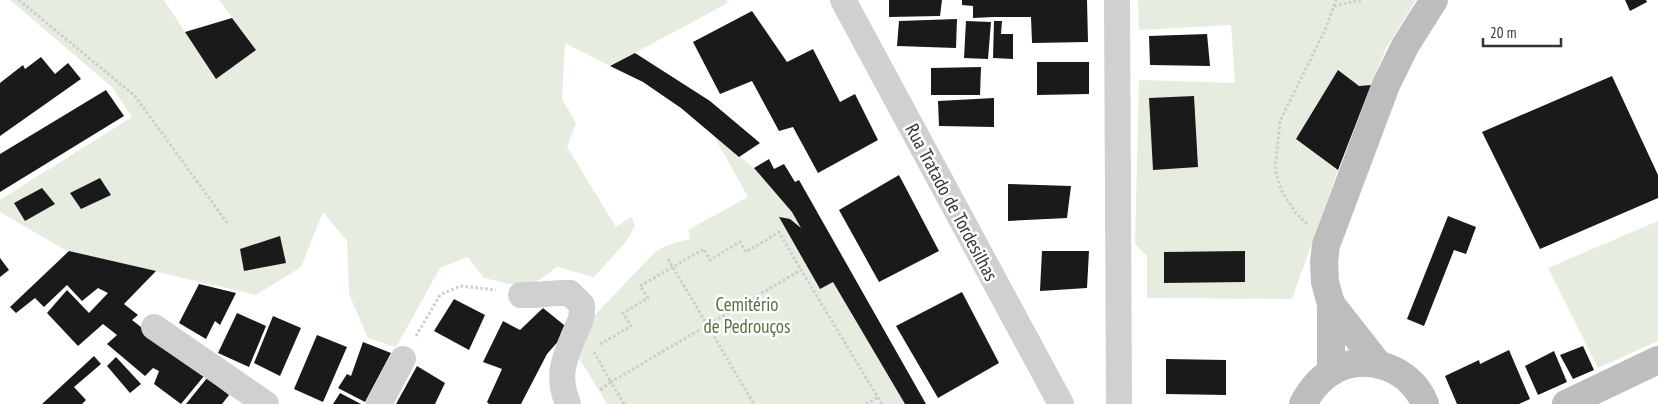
<svg xmlns="http://www.w3.org/2000/svg" width="1658" height="404" font-family="'PT Sans Narrow',sans-serif">
  <style>
    .green { fill: #e6ecdf }
    .building { fill: #1a1a1a }
    .lines { fill: none; stroke-linecap: round; stroke-linejoin: round }
    .path { stroke: #cdcdcd; stroke-width: 3; stroke-dasharray: 2.5 2.5; stroke-linecap: butt }
    .street { stroke: #d0d0d0; stroke-width: 26 }
    .secondary { stroke: #bdbdbd; stroke-width: 28 }
    .labels { text-anchor: middle; stroke-width: 5; stroke-linejoin: round; paint-order: stroke }
    .street-label { font-size: 19px; fill: #333; stroke: #fff }
    .park-label { font-size: 19px; fill: #56703f; stroke: #fff }
  </style>
  <rect width="100%" height="100%" fill="#fff"/>
  <g class="green">
    <polygon points="10,0 164,0 216,79 256,50 219,0 726,0 728,3 610,66 565,43 562,99 576,123 567,147 616,227 631,217 635,226 625,243 594,277 557,267 528,288 484,278 468,257 440,268 396,347 368,338 349,294 347,241 323,212 301,267 256,295 65,250 0,212 0,200 132,117 112,87"/>
    <polygon points="1138,0 1416,0 1386,48 1371,85 1359,86 1297,139 1338,170 1292,299 1147,298 1147,256 1135,244 1139,80 1235,83 1231,25 1139,30"/>
    <polygon points="714,136 754,168 792,212 905,404 607,404 579,358 578,346 592,318 655,252 668,245 690,239 688,230 748,197"/>
    <polygon points="1658,221 1658,341 1598,368 1548,268"/>
  </g>
  <g class="building">
    <polygon points="889,0 942,0 940,16 889,17"/>
    <polygon points="962,0 1087,0 1088,42 1032,43 1031,17 994,17 973,18 973,6 962,5"/>
    <polygon points="1625,0 1646,0 1647,2 1630,11"/>
    <polygon points="752,11 787,62 813,49 840,102 855,94 878,140 818,173 793,127 779,131 752,81 720,94 693,42"/>
    <polygon points="232,18 256,50 216,79 185,32"/>
    <polygon points="957,19 956,48 897,46 899,21"/>
    <polygon points="966,21 991,22 988,59 964,58"/>
    <polygon points="994,21 1002,21 1001,34 1013,34 1013,59 993,58"/>
    <polygon points="1207,34 1210,66 1150,65 1149,36"/>
    <polygon points="635,53 710,101 760,143 739,157 681,108 643,82 610,66"/>
    <polygon points="41,57 55,74 68,63 81,79 0,136 0,83 23,65 25,69"/>
    <polygon points="1037,62 1089,62 1089,94 1037,95"/>
    <polygon points="981,67 980,95 931,95 931,68"/>
    <polygon points="1338,70 1359,86 1371,85 1338,170 1296,139"/>
    <polygon points="1612,76 1658,175 1658,198 1540,249 1482,132"/>
    <polygon points="106,90 124,116 0,192 0,154"/>
    <polygon points="1194,96 1198,167 1153,170 1149,98"/>
    <polygon points="994,98 994,127 939,126 938,101"/>
    <polygon points="769,159 774,169 784,164 795,182 799,180 926,404 905,404 833,282 820,289 779,217 790,219 801,228 792,212 754,168"/>
    <polygon points="899,175 939,251 879,282 839,210"/>
    <polygon points="100,178 111,195 81,209 70,193"/>
    <polygon points="1008,184 1071,186 1067,218 1008,221"/>
    <polygon points="42,188 55,204 25,221 14,203"/>
    <polygon points="1448,216 1476,227 1466,254 1454,250 1424,326 1407,319"/>
    <polygon points="280,236 286,263 244,271 240,249"/>
    <polygon points="69,251 156,271 124,304 138,315 132,320 204,376 181,404 154,384 159,371 153,368 145,376 107,344 117,335 103,324 78,346 47,313 67,290 89,313 108,293 98,288 82,301 67,285 44,307 35,298 16,313 10,307"/>
    <polygon points="1042,251 1089,251 1087,288 1040,291"/>
    <polygon points="1245,251 1245,282 1164,283 1164,252"/>
    <polygon points="0,258 9,270 0,277"/>
    <polygon points="199,284 236,293 220,325 215,321 206,339 179,323"/>
    <polygon points="962,292 999,363 938,398 896,326"/>
    <polygon points="454,299 485,315 469,350 434,331"/>
    <polygon points="543,308 569,329 547,354 521,404 489,404 487,402 502,369 483,362 503,321 520,330"/>
    <polygon points="237,313 266,326 249,367 218,353"/>
    <polygon points="273,316 301,328 280,376 254,363"/>
    <polygon points="317,335 347,347 323,402 294,389"/>
    <polygon points="363,342 391,353 365,402 338,388 347,374 351,376"/>
    <polygon points="1583,346 1594,370 1573,379 1560,355"/>
    <polygon points="1509,350 1530,399 1519,404 1457,404 1445,376 1479,360 1480,364"/>
    <polygon points="1554,351 1567,382 1538,395 1525,366"/>
    <polygon points="94,356 101,364 74,387 86,400 82,404 42,404"/>
    <polygon points="116,357 141,384 130,393 107,366"/>
    <polygon points="1166,359 1226,360 1226,395 1166,394"/>
    <polygon points="417,366 445,383 435,404 396,404"/>
    <polygon points="207,378 229,395 222,404 186,404"/>
    <polygon points="340,393 361,404 333,404"/>
  </g>
  <g class="lines">
    <g class="path">
      <polyline points="19,0 135,96 228,224"/>
      <polyline points="1334,6 1362,0"/>
      <polyline points="1307,224 1296,213 1281,190 1275,169 1280,121 1326,28 1336,0"/>
      <polyline points="668,259 754,404"/>
      <polyline points="416,336 440,295 460,286 496,290"/>
      <polyline points="600,344 631,326 623,313 648,298 640,286 704,249 710,260 740,242 746,252 779,232 801,270"/>
      <polyline points="594,352 611,382 599,391"/>
      <polyline points="624,404 611,382 801,270 882,404"/>
      <polyline points="866,404 878,397"/>
    </g>
    <g class="street">
      <polyline points="843,0 1061,404"/>
      <polyline points="1117,0 1119,404"/>
      <path d="M521 295C538 296 554 292 570 293L582 305C583 317 579 324 574 335 563 361 557 377 568 404"/>
      <polyline points="154,327 266,404"/>
      <polyline points="379,404 403,359"/>
    </g>
    <g class="secondary">
      <polyline points="1331,304 1378,364"/>
      <polyline points="1331,372 1331,304 1325,282 1324,262 1326,245 1386,85 1405,46 1434,0"/>
      <path d="M1303 404C1310 391 1318 380 1331 372 1364 351 1412 368 1425 404"/>
      <polyline points="1566,404 1658,360"/>
    </g>
  </g>
  <g class="labels">
    <g class="street-label">
      <text transform="translate(952 202) rotate(62)" y="7">Rua Tratado de Tordesilhas</text>
    </g>
    <g class="park-label">
      <text x="747" y="311">Cemitério<tspan x="747" dy="22">de Pedrouços</tspan></text>
    </g>
  </g>
  <path d="M1483 38v8h78v-8" fill="none" stroke="#333333" stroke-width="2.5"/>
  <text x="1490" y="38" font-size="15" fill="#333333" stroke="#ffffff" stroke-width="4" paint-order="stroke">20 m</text>
</svg>
